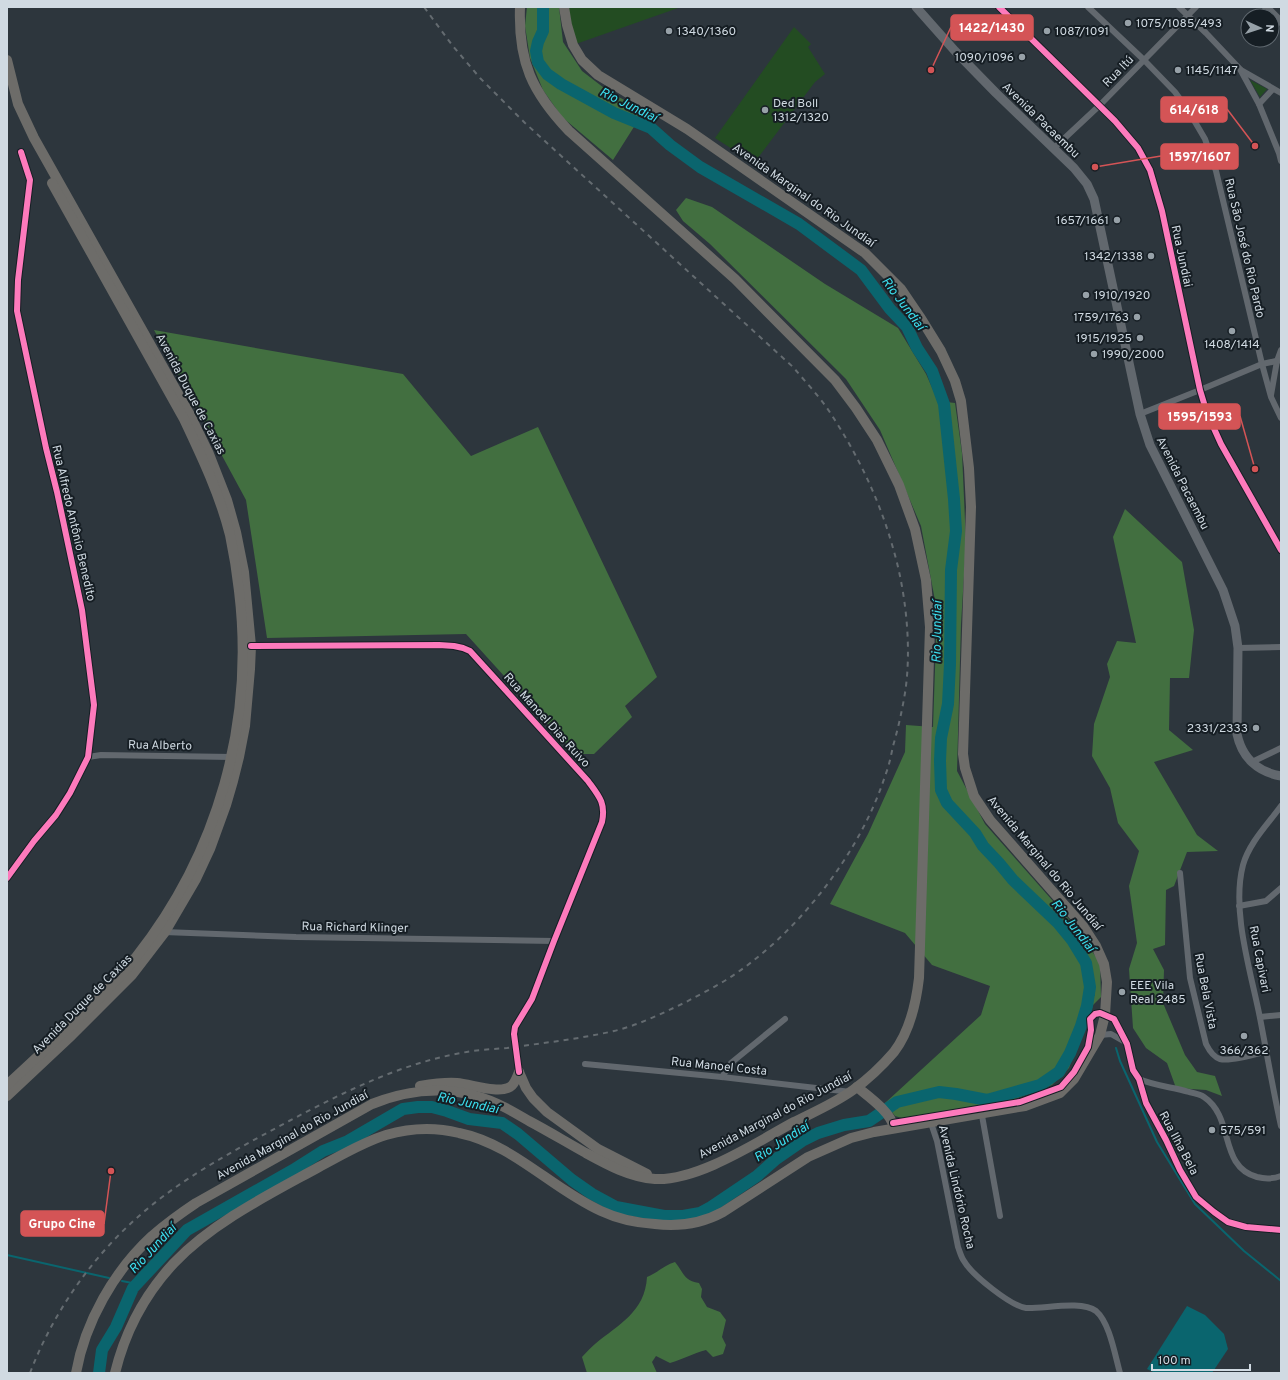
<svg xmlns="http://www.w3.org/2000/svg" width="1288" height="1380" font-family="Overpass,sans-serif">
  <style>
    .green { fill: #234c22 }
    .forest { fill: #426f40 }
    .water { fill: #0a656e }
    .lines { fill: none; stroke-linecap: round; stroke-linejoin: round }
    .stream { stroke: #0a656e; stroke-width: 2 }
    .river { stroke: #0a656e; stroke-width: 12 }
    .minor { stroke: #62686e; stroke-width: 6 }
    .tertiary { stroke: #62686e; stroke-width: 8 }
    .secondary { stroke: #62686e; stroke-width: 9 }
    .primary { stroke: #6d6c69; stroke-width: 10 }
    .rail { stroke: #646b70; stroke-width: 2; stroke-dasharray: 5 5; stroke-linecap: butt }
    .cycleway-casing { stroke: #161e24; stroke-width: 8 }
    .cycleway { stroke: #fd7abc; stroke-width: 6 }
    .poi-dot { fill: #97a1a8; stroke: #161e24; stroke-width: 1.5 }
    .labels { text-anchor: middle; stroke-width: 4; stroke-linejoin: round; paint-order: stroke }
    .poi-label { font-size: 12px; fill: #d0dae2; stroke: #161e24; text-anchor: start }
    .street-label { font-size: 12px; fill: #d0dae2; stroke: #161e24 }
    .water-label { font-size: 13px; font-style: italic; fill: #3ce0f0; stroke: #161e24 }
    .leader { fill: none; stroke: #d45456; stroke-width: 1.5 }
    .callout-dot { fill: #d45456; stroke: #161e24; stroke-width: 1.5 }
    .callout { fill: #d45456; stroke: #d45456; stroke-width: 1.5 }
    .callout-label { font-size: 13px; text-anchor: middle; font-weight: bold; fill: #fff }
  </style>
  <rect width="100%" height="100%" fill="#2d363d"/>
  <g class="green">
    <polygon points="564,7 681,7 573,45"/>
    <polygon points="794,27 811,44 808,47 825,74 815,82 754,163 715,138"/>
    <polygon points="1250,80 1267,89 1260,97"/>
  </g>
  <g class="forest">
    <polygon points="527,7 559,7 563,42 582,71 608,91 644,111 613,160 562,117 543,90 530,58 525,26"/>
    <polygon points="686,198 712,207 825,284 898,328 926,374 938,401 955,403 962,453 966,543 961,624 957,771 985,824 1075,926 1100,963 1101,997 1091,1007 1069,1068 1052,1085 1009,1101 902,1118 895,1116 885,1103 981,1015 990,986 932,965 905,933 830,904 868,834 905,752 906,725 933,727 937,611 921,526 880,430 846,379 710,244 683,221 676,210"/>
    <polygon points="154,330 403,374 471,456 538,427 657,677 625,706 632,717 594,754 575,754 466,634 267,638 246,500"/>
    <polygon points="1125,509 1182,562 1194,630 1189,678 1170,678 1169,730 1193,750 1154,762 1197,835 1218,851 1187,852 1174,886 1166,890 1165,945 1153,949 1164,970 1163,1003 1185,1055 1197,1072 1215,1076 1222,1096 1206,1090 1176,1088 1167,1063 1146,1048 1133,1028 1129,969 1137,943 1129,886 1139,851 1118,823 1110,788 1092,756 1094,724 1110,677 1107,664 1117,641 1136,643 1113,537"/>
    <path d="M675 1262C684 1273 684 1281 699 1283L702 1289 701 1297 707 1307 720 1312 726 1320 722 1337 726 1345 723 1354 713 1357 706 1350C694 1353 683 1359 670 1363L656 1356 652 1362 657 1373H587L582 1357C586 1353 590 1348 595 1344 619 1324 645 1312 647 1277 657 1273 665 1265 675 1262Z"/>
  </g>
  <polygon class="water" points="1187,1306 1205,1315 1224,1334 1228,1349 1212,1373 1155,1373 1147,1369"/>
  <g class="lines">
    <g class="stream">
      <polyline points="1090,987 1094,995"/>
      <polyline points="1116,1048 1120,1061 1157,1142 1195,1204 1244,1251 1281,1281"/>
      <polyline points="7,1255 109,1278"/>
      <polyline points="122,1281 137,1284"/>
    </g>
    <polyline class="river" points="99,1373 102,1350 116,1327 133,1288 187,1230 293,1170 323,1151 348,1141 403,1109 418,1107 432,1107 447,1111 469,1119 502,1123 518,1134 572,1180 592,1194 616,1207 664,1216 683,1216 700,1213 711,1207 757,1176 776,1159 802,1141 818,1133 844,1125 869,1121 897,1102 939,1092 956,1094 987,1100 1040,1085 1059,1072 1070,1053 1081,1026 1087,1006 1090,987 1086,963 1072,940 1058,923 1013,880 999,863 983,846 975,833 947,803 941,790 940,761 941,738 948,704 950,664 951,570 956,531 954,499 944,404 932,371 917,348 907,327 890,309 861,270 799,224 700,167 670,145 651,128 614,113 561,84 547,74 538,62 536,51 538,42 543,31 543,7"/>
    <g class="minor">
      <polyline points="999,7 1115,121 1138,148 1150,170 1162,211 1200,390 1207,413 1221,444 1281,550"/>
      <polyline points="1088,7 1144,60 1175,92 1188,110 1205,139 1216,171 1262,364 1271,397 1281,418"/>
      <polyline points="1179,7 1206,33 1240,69 1259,104 1279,153 1281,161"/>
      <polyline points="1241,70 1281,93"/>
      <polyline points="1259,104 1273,89"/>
      <polyline points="1053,149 1100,105 1196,7"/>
      <polyline points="1271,395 1277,361 1281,350"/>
      <polyline points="1140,414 1200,390 1262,364 1281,360"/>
      <path d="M251 646 439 645 454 646 463 648 470 651 588 781C599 796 606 803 602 822L554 941 532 999 515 1027 514 1034 519 1072"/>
      <polyline points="1238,648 1281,647"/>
      <polyline points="88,757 101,755 232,757"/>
      <polyline points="1252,762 1281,748"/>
      <path d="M1281 806C1268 824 1249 843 1243 865 1231 911 1251 972 1260 1018 1267 1054 1273 1090 1281 1126"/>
      <path d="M1180 873 1190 978 1206 1044C1209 1050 1213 1057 1220 1059 1231 1062 1256 1054 1267 1051"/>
      <polyline points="7,878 34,841 56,815 70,793 88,757 94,705 82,610 57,492 46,448 17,311 18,280 30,180 21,152"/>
      <polyline points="1239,906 1266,901 1281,888"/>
      <polyline points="164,932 296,937 554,941"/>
      <polyline points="1260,1017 1281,1015"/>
      <polyline points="1100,1035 1111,1034 1125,1042"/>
      <polyline points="1085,1051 1088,1047 1090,1038 1090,1019 1095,1014 1100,1013 1114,1019 1127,1044 1133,1070 1139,1079 1146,1103 1166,1140 1180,1170 1196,1197 1214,1212 1228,1222 1246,1227 1281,1230"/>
      <polyline points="585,1064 722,1077 851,1092"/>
      <polyline points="722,1077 731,1063 785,1019"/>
      <path d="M1139 1079C1155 1086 1173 1087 1189 1092 1194 1093 1200 1094 1204 1097 1235 1118 1218 1166 1257 1177 1265 1179 1273 1179 1281 1176"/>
      <polyline points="1015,1103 1061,1087 1064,1084"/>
      <polyline points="981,1110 1000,1216"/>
      <path d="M930 1120 937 1141 958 1247C960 1252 961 1257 964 1261 972 1275 1011 1306 1026 1308 1044 1309 1081 1300 1096 1311 1110 1323 1115 1356 1120 1373"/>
      <polyline points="893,1123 968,1111"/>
    </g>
    <polyline class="tertiary" points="1266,7 1281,22"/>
    <path class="secondary" d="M916 7 955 51 996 93 1074 168 1087 184 1094 199 1140 414 1150 445 1223 590 1235 626 1238 648 1237 734C1242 758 1258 772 1281 776"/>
    <g class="primary">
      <polyline points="7,60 18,104 34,138 190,415 209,454 227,500 236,532 244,572 251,646 250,669 245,726 239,757 233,781 226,805 210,849 196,879 165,932 132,975 72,1035 7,1096"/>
      <polyline points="519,1072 526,1088 533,1098 547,1112 598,1149 647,1174"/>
      <path d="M7 1085C34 1060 61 1035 87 1010 104 993 122 976 136 957 218 853 255 723 239 591 237 573 234 554 230 535 220 495 202 457 184 419L52 183"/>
      <path d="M420 1086C432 1084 444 1082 457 1083 471 1084 498 1094 510 1087 515 1084 517 1077 519 1072"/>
      <path d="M857 1087C869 1097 891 1112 894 1128"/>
      <path d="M76 1373C85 1322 114 1271 152 1236 166 1224 181 1213 196 1203L372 1104C404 1091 441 1086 476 1096 495 1101 512 1111 529 1121 548 1131 566 1142 584 1152 606 1164 629 1177 655 1179 698 1181 757 1142 794 1122 814 1112 835 1103 853 1090 867 1080 882 1066 894 1052 910 1031 916 1004 919 978L930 627 926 580 915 529 899 485 877 440 856 408 835 380 735 279 569 131C532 92 518 62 520 7"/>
      <path d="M115 1373C125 1332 145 1294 174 1263 213 1222 270 1194 319 1167 340 1156 363 1142 386 1135 410 1128 435 1127 459 1133 513 1144 552 1189 601 1211 618 1219 638 1223 655 1224 680 1227 701 1224 723 1212L808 1157 851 1138 874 1132 1025 1106 1060 1093 1074 1079 1100 1035 1105 1015 1107 982 1104 964 1096 946 1083 926 990 820 974 796 965 768 963 754 971 507 969 468 961 401 955 381 941 351 920 317 901 289 865 253 687 129 598 75 582 60 573 45 567 25 564 7"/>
    </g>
    <path class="rail" d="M30 1373C53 1313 91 1258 139 1216 183 1177 237 1149 289 1121 344 1092 400 1064 461 1053 476 1050 492 1049 507 1048 543 1043 579 1039 614 1031 639 1025 663 1013 686 1002 699 995 713 988 726 980 796 936 860 854 885 776 889 766 891 756 893 746 898 729 902 711 905 693 912 648 906 592 893 548 879 498 856 451 827 408 817 394 804 380 793 367L525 123 480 78 452 45 424 7"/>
    <defs>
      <g id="cycleway">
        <polyline points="999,7 1115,121 1138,148 1150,170 1162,211 1200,390 1207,413 1221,444 1281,550"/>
        <path d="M251 646 439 645 454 646 463 648 470 651 588 781C599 796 606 803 602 822L554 941 532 999 515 1027 514 1034 519 1072"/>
        <polyline points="7,878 34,841 56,815 70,793 88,757 94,705 82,610 57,492 46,448 17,311 18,280 30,180 21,152"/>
        <polyline points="893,1123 1020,1102 1061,1087 1074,1072 1088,1047 1091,1030 1090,1019 1095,1014 1100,1013 1114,1019 1127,1044 1133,1070 1139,1079 1146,1103 1166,1140 1180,1170 1196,1197 1214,1212 1228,1222 1246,1227 1281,1230"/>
      </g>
    </defs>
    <use href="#cycleway" class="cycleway-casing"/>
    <use href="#cycleway" class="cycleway"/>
  </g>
  <g class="poi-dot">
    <circle cx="1128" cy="23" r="4"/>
    <circle cx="669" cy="31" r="4"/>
    <circle cx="1047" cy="31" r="4"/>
    <circle cx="1022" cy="57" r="4"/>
    <circle cx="1178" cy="70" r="4"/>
    <circle cx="765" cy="110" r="4"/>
    <circle cx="1117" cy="220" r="4"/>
    <circle cx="1151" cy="256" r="4"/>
    <circle cx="1086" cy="295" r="4"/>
    <circle cx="1137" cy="317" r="4"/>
    <circle cx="1232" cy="331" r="4"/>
    <circle cx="1140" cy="338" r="4"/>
    <circle cx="1094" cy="354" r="4"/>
    <circle cx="1256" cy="728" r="4"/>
    <circle cx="1122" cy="992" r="4"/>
    <circle cx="1244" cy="1036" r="4"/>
    <circle cx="1212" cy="1130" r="4"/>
  </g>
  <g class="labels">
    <g class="poi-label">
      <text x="1136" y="27">1075/1085/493</text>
      <text x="677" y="35">1340/1360</text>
      <text x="1055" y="35">1087/1091</text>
      <text x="1014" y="61" text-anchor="end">1090/1096</text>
      <text x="1186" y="74">1145/1147</text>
      <text x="773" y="107">Ded Boll<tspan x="773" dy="14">1312/1320</tspan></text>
      <text x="1109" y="224" text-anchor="end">1657/1661</text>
      <text x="1143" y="260" text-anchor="end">1342/1338</text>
      <text x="1094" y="299">1910/1920</text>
      <text x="1129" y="321" text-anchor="end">1759/1763</text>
      <text x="1132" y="342" text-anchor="end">1915/1925</text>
      <text x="1232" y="348" text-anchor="middle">1408/1414</text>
      <text x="1102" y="358">1990/2000</text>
      <text x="1248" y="732" text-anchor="end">2331/2333</text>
      <text x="1130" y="989">EEE Vila<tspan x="1130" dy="14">Real 2485</tspan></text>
      <text x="1244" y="1054" text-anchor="middle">366/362</text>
      <text x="1220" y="1134">575/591</text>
    </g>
    <g class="street-label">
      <text transform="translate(1118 71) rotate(-46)" y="4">Rua Itú</text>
      <text transform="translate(1041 120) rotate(44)" y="4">Avenida Pacaembu</text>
      <text transform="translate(804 195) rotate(35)" y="4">Avenida Marginal do Rio Jundiaí</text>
      <text transform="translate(1245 248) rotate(77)" y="4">Rua São José do Rio Pardo</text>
      <text transform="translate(1182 256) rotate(78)" y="4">Rua Jundiai</text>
      <text transform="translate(191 394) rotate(62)" y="4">Avenida Duque de Caxias</text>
      <text transform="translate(1183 483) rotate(63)" y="4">Avenida Pacaembu</text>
      <text transform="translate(74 523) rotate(77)" y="4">Rua Alfredo Antônio Benedito</text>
      <text transform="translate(547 720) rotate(48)" y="4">Rua Manoel Dias Ruivo</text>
      <text transform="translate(160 745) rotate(1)" y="4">Rua Alberto</text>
      <text transform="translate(1045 863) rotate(50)" y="4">Avenida Marginal do Rio Jundiaí</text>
      <text transform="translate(355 927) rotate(1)" y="4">Rua Richard Klinger</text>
      <text transform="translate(1260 959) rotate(79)" y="4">Rua Capivari</text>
      <text transform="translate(1206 991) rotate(79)" y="4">Rua Bela Vista</text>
      <text transform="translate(82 1004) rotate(-45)" y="4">Avenida Duque de Caxias</text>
      <text transform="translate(719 1066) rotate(6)" y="4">Rua Manoel Costa</text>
      <text transform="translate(775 1115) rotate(-28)" y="4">Avenida Marginal do Rio Jundiaí</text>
      <text transform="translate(292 1135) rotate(-29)" y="4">Avenida Marginal do Rio Jundiaí</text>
      <text transform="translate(1179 1143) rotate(62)" y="4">Rua Ilha Bela</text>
      <text transform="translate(957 1187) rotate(77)" y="4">Avenida Lindório Rocha</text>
    </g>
    <g class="water-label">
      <text transform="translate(629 104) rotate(26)" y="5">Rio Jundiaí</text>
      <text transform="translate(904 303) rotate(53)" y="5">Rio Jundiaí</text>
      <text transform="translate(936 632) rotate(-89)" y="5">Rio Jundiaí</text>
      <text transform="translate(1074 925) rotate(52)" y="5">Rio Jundiaí</text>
      <text transform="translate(468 1102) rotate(12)" y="5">Rio Jundiaí</text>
      <text transform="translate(781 1141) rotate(-33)" y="5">Rio Jundiaí</text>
      <text transform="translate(152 1248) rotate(-47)" y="5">Rio Jundiaí</text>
    </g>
  </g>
  <path class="leader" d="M931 70L951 27M1255 146L1227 109M1095 167L1161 156M1255 469L1240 416M111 1171L104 1224"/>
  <g class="callout-dot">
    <circle cx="931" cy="70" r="4"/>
    <circle cx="1255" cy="146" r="4"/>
    <circle cx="1095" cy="167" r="4"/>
    <circle cx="1255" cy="469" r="4"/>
    <circle cx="111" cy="1171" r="4"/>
  </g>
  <g class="callout">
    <rect x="951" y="15" width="82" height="25" rx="4"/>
    <rect x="1161" y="97" width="66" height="25" rx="4"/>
    <rect x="1161" y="144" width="77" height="25" rx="4"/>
    <rect x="1159" y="404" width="81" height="25" rx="4"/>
    <rect x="21" y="1211" width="83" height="25" rx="4"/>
  </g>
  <g class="callout-label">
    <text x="992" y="32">1422/1430</text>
    <text x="1194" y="114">614/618</text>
    <text x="1200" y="161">1597/1607</text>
    <text x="1200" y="421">1595/1593</text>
    <text x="62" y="1228">Grupo Cine</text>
  </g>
  <rect width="1288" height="1380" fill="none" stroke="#d0dae2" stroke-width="16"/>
  <g transform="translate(1260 28) rotate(93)"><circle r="19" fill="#161e24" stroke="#606970"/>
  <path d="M0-3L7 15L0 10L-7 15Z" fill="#97a1a8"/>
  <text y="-6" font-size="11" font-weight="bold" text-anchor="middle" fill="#d0dae2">N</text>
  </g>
  <path d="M1152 1364v6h98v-6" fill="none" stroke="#d0dae2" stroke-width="2"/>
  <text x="1158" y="1364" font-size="12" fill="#d0dae2" stroke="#161e24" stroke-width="3" paint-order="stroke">100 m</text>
</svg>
